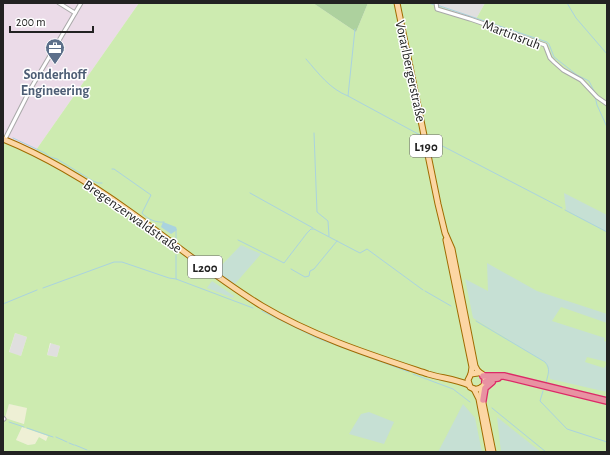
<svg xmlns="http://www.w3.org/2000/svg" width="610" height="455" font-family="'Alegreya Sans',sans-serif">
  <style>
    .residential { fill: #e0dfdf }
    .industrial { fill: #ebdbe8 }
    .farmland { fill: #eef0d5 }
    .grass { fill: #cdebb0; fill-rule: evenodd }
    .forest { fill: #add19e }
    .wetland { fill: #c6e0d4 }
    .water { fill: #aad3df }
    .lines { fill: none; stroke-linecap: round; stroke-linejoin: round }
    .stream { stroke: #aad3df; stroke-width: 1 }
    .street-casing { stroke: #a9a9a9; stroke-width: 5 }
    .primary-casing { stroke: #a06b00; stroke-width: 7 }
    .highway-casing { stroke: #dc2a67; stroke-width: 8 }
    .street { stroke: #fff; stroke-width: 3 }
    .primary { stroke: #fcd6a4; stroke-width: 5 }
    .highway { stroke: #e892a2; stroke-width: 5.5 }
    .labels { text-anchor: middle; stroke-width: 3; stroke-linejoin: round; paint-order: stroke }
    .shield { fill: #fff; stroke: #646464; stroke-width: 1 }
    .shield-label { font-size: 13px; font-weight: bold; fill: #222 }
    .street-label { font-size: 14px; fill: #222; stroke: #fff }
    .service-label { font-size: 14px; font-weight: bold; fill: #4e5e75; stroke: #fff }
  </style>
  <rect width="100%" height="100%" fill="#f2efe9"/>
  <g class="residential">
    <polygon points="430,3 485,3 476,19"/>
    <polygon points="15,333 27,337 21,356 9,353"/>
    <polygon points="51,343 60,346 57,357 47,355"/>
  </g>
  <polygon class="industrial" points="3,3 139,3 36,150 3,136"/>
  <g class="farmland">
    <polygon points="9,404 28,408 25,424 5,418"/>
    <polygon points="22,427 48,436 46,441 39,437 35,444 28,445 16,440"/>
  </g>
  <path class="grass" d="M139 3H313L356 32 368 3H430L476 19 485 3H607V452H3V136L36 150ZM15 333 27 337 21 356 9 352ZM50 343 60 346 57 357 47 355ZM9 404 27 408 24 424 5 418ZM22 427 48 436 46 441 39 437 35 444 28 445 16 440Z"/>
  <polygon class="forest" points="313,3 368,3 356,32"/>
  <g class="wetland">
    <polygon points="564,193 607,215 607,232 566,210"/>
    <polygon points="241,245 261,254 234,285 215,272"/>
    <polygon points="487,263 537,291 607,314 607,323 561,307 552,321 605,338 604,341 607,342 607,362 587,357 585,362 604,368 607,364 607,392 550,379 548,366 545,362 473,318 465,279 488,291"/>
    <polygon points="212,281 234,296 233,298 207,288"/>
    <polygon points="463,404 475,418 482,452 438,452"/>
    <polygon points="369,412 394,422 384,444 349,434 361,414"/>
    <polygon points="497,417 541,452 501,452"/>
  </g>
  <polygon class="water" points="163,222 176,227 177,230 171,234 161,227"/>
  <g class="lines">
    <g class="stream">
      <polyline points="429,3 434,5"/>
      <polyline points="567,3 576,18 607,54"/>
      <polyline points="437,5 547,42 549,44 554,57 577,75 589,81 595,93"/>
      <polyline points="355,29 348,96 420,135"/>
      <path d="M306 59C319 74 330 89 348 96"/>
      <polyline points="595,96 597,105 607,127"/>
      <polyline points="314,133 317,212 328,221 329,236"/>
      <polyline points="13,138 45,153 50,157 57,159 93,181 98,183 102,183"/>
      <polyline points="429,139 562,208"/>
      <path d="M112 169H114L151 195 142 213C147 219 156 223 164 222"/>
      <polyline points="250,193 313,228"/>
      <polyline points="565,210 607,232"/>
      <polyline points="176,230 176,241"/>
      <polyline points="238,240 284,263 307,233 311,229 314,229 356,251 360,253 367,249 423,290"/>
      <polyline points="176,255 176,279 253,308"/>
      <polyline points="291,269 305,277 309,276 310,271 314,269 337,241"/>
      <polyline points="43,288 114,262 122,262 169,278 176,279"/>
      <polyline points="425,291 451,306"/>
      <polyline points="3,304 37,290"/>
      <polyline points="262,311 317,338 409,372"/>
      <path d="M476 321 545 362C551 369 548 374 546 383"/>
      <polyline points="413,374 453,389 470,402"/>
      <polyline points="543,391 540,401 567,429 607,442"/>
      <polyline points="492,408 546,452"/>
      <polyline points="9,422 24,427"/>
      <polyline points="27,428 53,437"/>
      <polyline points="56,437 67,442"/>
      <polyline points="69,443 74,445"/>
      <polyline points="75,445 87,450"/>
      <polyline points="89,451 92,452"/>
    </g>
    <defs>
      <g id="street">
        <polyline points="59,3 75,13"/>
        <polyline points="436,3 437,9 470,19 545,45 550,58 554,62 563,70 581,80 597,97 607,104"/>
        <polyline points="5,139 31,88 81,3"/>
        <polyline points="3,418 4,419"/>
      </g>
      <g id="primary">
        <path d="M397 3 438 204 445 233 452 249 475 366C479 375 480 371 484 376 488 384 481 390 474 389L470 387 468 380 471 374 478 373"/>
        <path d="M3 139C47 157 90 183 129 211 174 243 216 278 262 306 314 337 371 355 428 374 441 378 455 379 469 385"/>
        <polyline points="446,240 472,367 471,374"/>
        <polyline points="481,388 482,398 493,452"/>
        <polyline points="474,389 479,399 489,452"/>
      </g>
      <g id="highway">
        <polyline points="483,376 504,376 607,401"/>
        <polyline points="485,382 491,379 498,378"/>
        <polyline points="483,400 485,388 492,382"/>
      </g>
    </defs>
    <use href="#street" class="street-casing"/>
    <use href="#primary" class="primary-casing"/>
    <use href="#highway" class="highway-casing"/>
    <use href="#street" class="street"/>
    <use href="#primary" class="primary"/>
    <use href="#highway" class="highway"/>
  </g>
  <defs>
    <symbol id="office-pin" viewBox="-11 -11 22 30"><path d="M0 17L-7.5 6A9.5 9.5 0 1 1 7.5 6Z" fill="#5c6f8a" stroke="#fff"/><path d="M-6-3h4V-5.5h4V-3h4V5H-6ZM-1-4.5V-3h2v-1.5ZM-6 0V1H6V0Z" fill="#fff"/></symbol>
  </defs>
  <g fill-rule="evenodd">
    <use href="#office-pin" x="44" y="37" width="22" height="30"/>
  </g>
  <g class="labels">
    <g class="shield">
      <rect x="410" y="135" width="32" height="22" rx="3"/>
      <rect x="188" y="256" width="34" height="22" rx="3"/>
    </g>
    <g class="shield-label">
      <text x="426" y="151">L190</text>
      <text x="205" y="272">L200</text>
    </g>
    <g class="street-label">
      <text transform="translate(512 34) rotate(21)" y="5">Martinsruh</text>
      <text transform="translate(411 71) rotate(78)" y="5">Vorarlbergerstraße</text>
      <text transform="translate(133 216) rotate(35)" y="5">Bregenzerwaldstraße</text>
    </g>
    <g class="service-label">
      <text x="55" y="79">Sonderhoff<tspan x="55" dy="16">Engineering</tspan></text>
    </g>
  </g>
  <rect width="610" height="455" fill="none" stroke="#222222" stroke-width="8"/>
  <path d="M10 26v6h83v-6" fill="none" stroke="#222222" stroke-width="2"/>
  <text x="16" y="26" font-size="12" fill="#222222" stroke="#ffffff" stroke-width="3" paint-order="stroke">200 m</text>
</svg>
